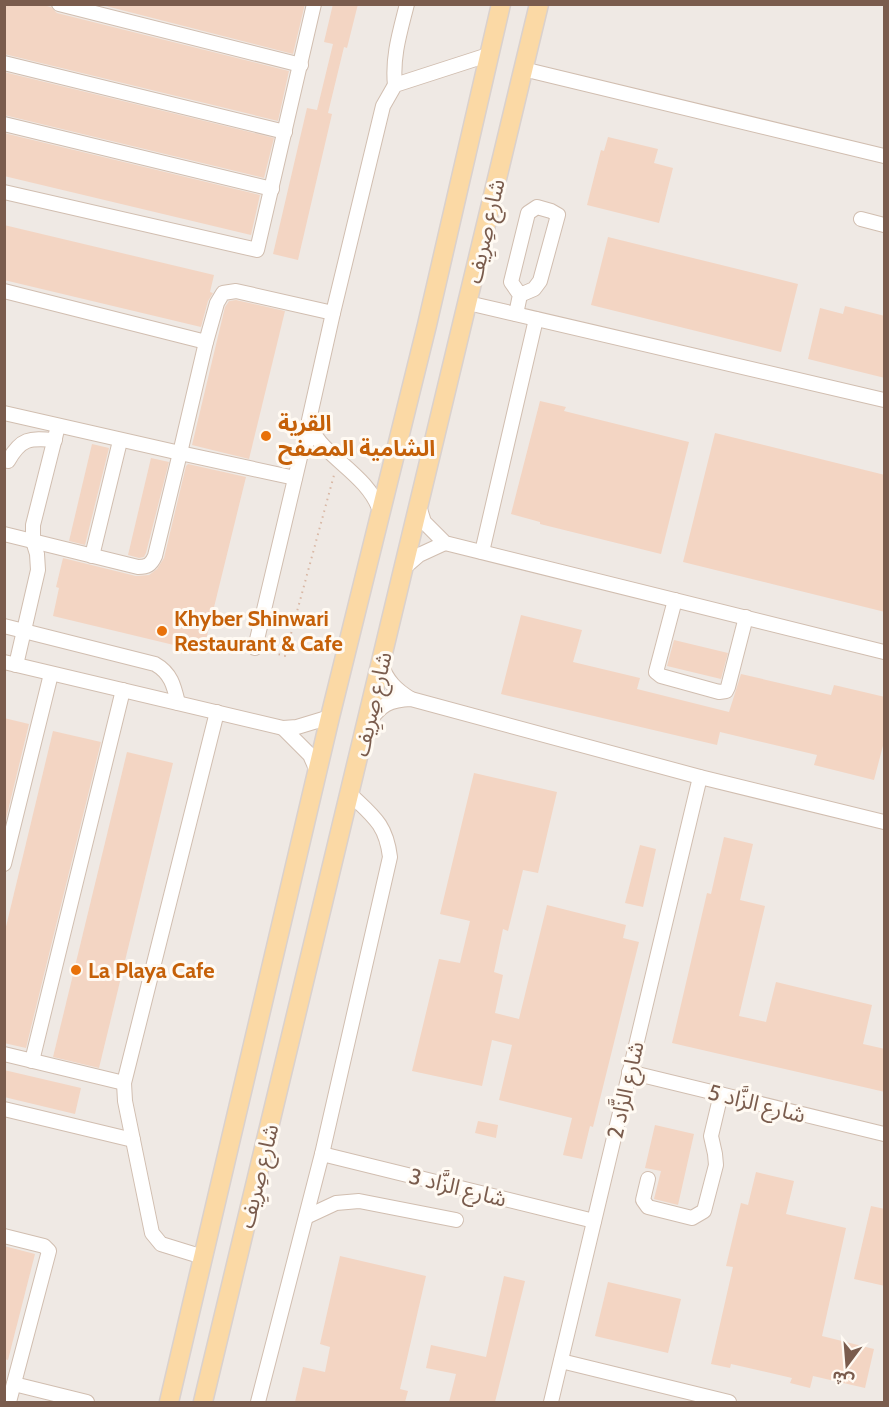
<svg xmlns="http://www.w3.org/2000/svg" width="889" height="1407" font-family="Cabin,'Noto Sans Arabic',sans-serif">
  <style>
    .industrial { fill: #efe9e4 }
    .building { fill: #f3d5c3 }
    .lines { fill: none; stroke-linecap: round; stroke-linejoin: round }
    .minor-casing { stroke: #d1beb0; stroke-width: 16 }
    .major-casing { stroke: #dad1cd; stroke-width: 21 }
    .path { stroke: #d9b8a5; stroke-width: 2; stroke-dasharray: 1.5 4.5; stroke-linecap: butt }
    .minor { stroke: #fff; stroke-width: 14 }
    .major { stroke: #fbd9a5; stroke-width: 18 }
    .food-dot { fill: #e8710a; stroke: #fffaf3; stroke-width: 2 }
    .labels { text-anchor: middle; stroke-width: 6; stroke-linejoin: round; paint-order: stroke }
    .street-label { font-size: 22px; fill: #7a5c4d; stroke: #fffaf3 }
    .food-label { font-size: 22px; font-weight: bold; fill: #c56008; stroke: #fffaf3; text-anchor: start }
  </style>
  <rect width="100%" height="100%" fill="#fdf6ec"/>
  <rect class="industrial" x="5" y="5" width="879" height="1397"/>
  <g class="building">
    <polygon points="4,4 39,4 51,7 57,13 289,71 278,121 4,54"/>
    <polygon points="98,4 305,4 293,54"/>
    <polygon points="333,4 358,4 347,48 344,47 328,113 332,114 298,260 273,254 307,108 317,110 333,44 324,42"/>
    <polygon points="4,72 274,138 264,178 4,115"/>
    <polygon points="4,133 260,195 251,235 4,176"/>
    <polygon points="608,137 658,149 654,163 673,168 659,223 587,205 601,150 604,151"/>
    <polygon points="4,225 214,275 210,292 213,293 208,301 201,327 4,280"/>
    <polygon points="608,237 798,284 781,352 591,305"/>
    <polygon points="236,300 285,311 249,459 192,445 225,307 229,301"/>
    <polygon points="845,306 885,316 885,378 808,359 820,308 843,314"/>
    <polygon points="540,401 566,407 564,411 689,442 661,554 540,524 540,522 511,514"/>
    <polygon points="715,433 885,475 885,612 683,562"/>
    <polygon points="92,444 109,448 85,545 69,541"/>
    <polygon points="151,458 169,462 146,553 144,557 139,558 128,555"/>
    <polygon points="188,464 246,477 203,652 53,616 59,588 56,587 63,558 136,576 149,575 157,569 164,558 186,466"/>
    <polygon points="521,615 582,630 573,662 640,678 637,689 729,712 741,674 831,695 834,685 885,697 885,738 874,780 814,765 817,755 720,732 717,745 501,694"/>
    <polygon points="674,640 728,653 721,679 667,666"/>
    <polygon points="4,718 29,724 6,819 4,819"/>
    <polygon points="53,731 101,742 26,1048 4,1043 4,935"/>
    <polygon points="127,752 173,763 99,1068 53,1057"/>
    <polygon points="474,773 557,792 538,873 523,870 508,931 503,929 494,972 503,975 495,1013 519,1019 547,905 626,925 623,938 639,942 593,1127 590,1126 582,1159 563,1155 572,1118 499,1100 512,1045 492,1040 482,1086 412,1071 439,959 460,963 470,921 440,914"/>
    <polygon points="724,837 753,844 740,900 765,906 739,1016 766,1022 776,982 872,1005 863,1044 885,1049 885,1092 672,1043 707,893 711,894"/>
    <polygon points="640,845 656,849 643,907 625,903"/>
    <polygon points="4,1070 81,1088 75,1114 4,1097"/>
    <polygon points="478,1121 498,1125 496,1138 475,1133"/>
    <polygon points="655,1125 694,1134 678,1205 654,1199 661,1171 645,1168"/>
    <polygon points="756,1172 794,1181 786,1214 846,1228 822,1336 874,1349 865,1388 813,1376 810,1388 790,1383 792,1378 731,1364 730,1368 711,1364 733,1267 726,1266 741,1203 748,1205"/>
    <polygon points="871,1206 885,1209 885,1286 854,1279"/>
    <polygon points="4,1246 35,1254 8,1360 4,1359"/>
    <polygon points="340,1256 426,1276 400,1389 408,1391 405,1402 295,1402 303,1367 325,1372 330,1347 320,1344"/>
    <polygon points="504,1276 525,1281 495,1402 449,1402 456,1374 426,1368 431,1345 486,1357"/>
    <polygon points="608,1282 681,1299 668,1353 595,1336"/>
  </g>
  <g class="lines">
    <defs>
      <g id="minor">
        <polyline points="59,4 301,65"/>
        <polyline points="4,63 285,132"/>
        <polyline points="523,69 884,156"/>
        <path d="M395 85C392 57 400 32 407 4"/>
        <polyline points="4,124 272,189"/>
        <polyline points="4,192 257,250 314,4"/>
        <polyline points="861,219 884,225"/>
        <polyline points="4,291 206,342"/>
        <polyline points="468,303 884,400"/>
        <polyline points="516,314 520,295 511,282 528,213 537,207 551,211 558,215 540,281 534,289 520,295"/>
        <path d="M4 413 180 453 155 556C151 565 147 567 138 567L4 534"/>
        <path d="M8 461C21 438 29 438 55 440"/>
        <polyline points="295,478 180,453 206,342 217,303 223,293 236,291 333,313"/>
        <polyline points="419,506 424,522 445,543 884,652"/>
        <path d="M380 511C367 471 314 453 309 420L333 313 383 106 395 85 491 54"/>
        <polyline points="482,552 536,319"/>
        <polyline points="92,556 120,441"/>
        <polyline points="404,568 419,555 445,543"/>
        <polyline points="675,600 656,672 661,676 719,692 726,691 728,687 746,617"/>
        <path d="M4 626 155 664C171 673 174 686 178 703"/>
        <polyline points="255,648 302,449 313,434"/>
        <polyline points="4,662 283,728 297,727 330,717"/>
        <path d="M381 664C387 681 396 690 411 699"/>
        <polyline points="16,665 38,570 37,554 33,541 33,525 58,426"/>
        <path d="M368 722C382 705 388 700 411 699L700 777 884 822"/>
        <polyline points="283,728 310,755 317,771"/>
        <polyline points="4,864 51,674"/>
        <polyline points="4,1054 124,1083"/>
        <polyline points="32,1061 123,690"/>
        <polyline points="629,1072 884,1134"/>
        <polyline points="4,1109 133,1140"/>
        <polyline points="322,1154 594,1221"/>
        <polyline points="648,1179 643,1200 648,1207 692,1218 704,1211 716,1165 715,1154 711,1136 721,1094"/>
        <polyline points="306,1217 336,1203 359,1201 456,1220"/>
        <polyline points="4,1236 44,1246 49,1251 9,1402"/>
        <polyline points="203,1257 161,1244 152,1233 125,1101 124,1083 217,712"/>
        <polyline points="561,1361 729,1402"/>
        <polyline points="14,1384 87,1402"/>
        <path d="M258 1402 322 1154 390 857C386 824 373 816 350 794"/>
        <polyline points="551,1402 700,777"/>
      </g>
      <g id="major">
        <polyline points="169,1402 330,717 427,325 501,4"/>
        <polyline points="203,1402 539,4"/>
      </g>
    </defs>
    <use href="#minor" class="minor-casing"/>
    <use href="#major" class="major-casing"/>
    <polyline class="path" points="267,651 285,656 334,475"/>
    <use href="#minor" class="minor"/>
    <use href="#major" class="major"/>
  </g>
  <g class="food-dot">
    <circle cx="266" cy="436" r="6"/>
    <circle cx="162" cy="631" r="6"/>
    <circle cx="76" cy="970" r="6"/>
  </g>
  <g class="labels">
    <g class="street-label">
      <text transform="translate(485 231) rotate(-77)" y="8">شارع صِرِيف</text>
      <text transform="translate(372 704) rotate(-77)" y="8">شارع صِرِيف</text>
      <text transform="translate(625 1090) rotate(-77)" y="8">شارع الزَّاد 2</text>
      <text transform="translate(757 1103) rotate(14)" y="8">شارع الزَّاد 5</text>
      <text transform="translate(258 1176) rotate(-76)" y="8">شارع صِرِيف</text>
      <text transform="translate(458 1187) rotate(14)" y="8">شارع الزَّاد 3</text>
    </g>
    <g class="food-label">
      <text x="278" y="431">القرية<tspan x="278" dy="25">الشامية المصفح</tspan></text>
      <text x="174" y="626">Khyber Shinwari<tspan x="174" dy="25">Restaurant &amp; Cafe</tspan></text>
      <text x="88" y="978">La Playa Cafe</text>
    </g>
  </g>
  <rect width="889" height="1407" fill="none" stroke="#7a5c4d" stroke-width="12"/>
  <g transform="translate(847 1365) rotate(196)" stroke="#fffaf3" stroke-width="4.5" paint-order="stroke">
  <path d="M0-4.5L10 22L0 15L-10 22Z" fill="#7a5c4d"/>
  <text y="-9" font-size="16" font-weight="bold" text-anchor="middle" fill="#7a5c4d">ش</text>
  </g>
</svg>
